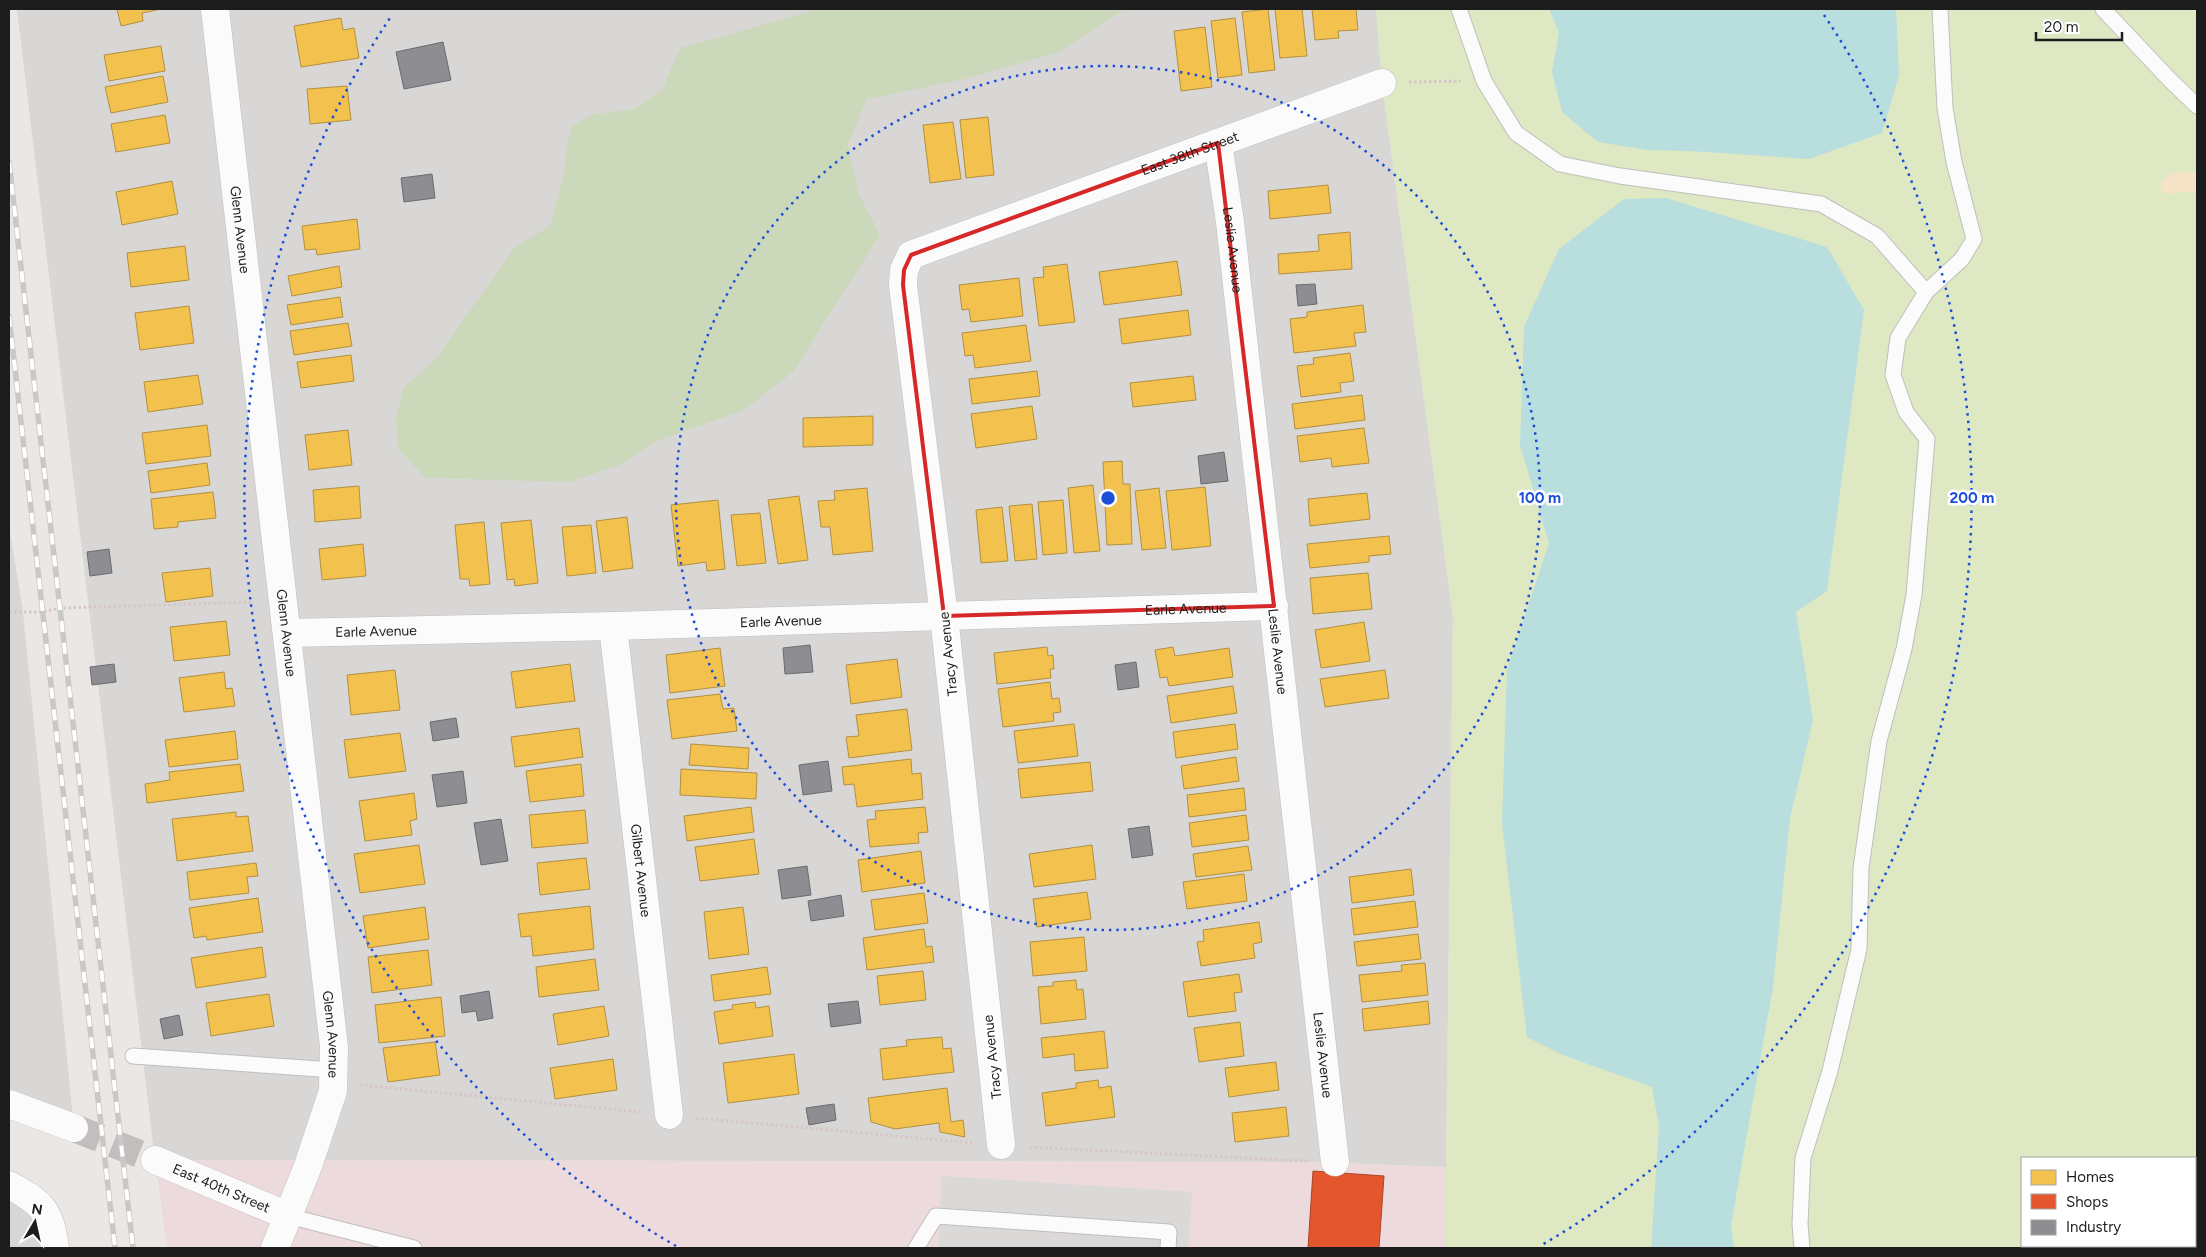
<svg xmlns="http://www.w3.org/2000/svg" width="2206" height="1257" font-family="Figtree,sans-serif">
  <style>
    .residential { fill: #d9d7d6 }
    .commercial { fill: #eddadc }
    .grass { fill: #dee8c3; fill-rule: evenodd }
    .forest { fill: #cbd9ba }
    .sand { fill: #f5e2c7 }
    .parking { fill: #dad9d8 }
    .water { fill: #b8dede }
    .homes { fill: #f2c14e; stroke: #b2903f }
    .shops { fill: #e4572e; stroke: #a84529 }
    .industry { fill: #8d8d92; stroke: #6b6b6f }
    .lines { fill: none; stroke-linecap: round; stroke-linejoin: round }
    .street-tunnel { stroke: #c1bebd; stroke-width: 28; stroke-dasharray: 28 14; stroke-linecap: butt }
    .lane-casing { stroke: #c0bebd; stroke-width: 17 }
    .street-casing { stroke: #c0bebd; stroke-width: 29 }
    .path { stroke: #d5c6c7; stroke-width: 3; stroke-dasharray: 2.5 2.5; stroke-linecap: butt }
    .lane { stroke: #fcfbfb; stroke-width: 15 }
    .street { stroke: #fcfbfb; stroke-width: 28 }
    .rail-casing { stroke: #c9c8c8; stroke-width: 5.5 }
    .rail { stroke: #fff; stroke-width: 4; stroke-dasharray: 11; stroke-linecap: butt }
    .marked { fill: none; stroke: #d62828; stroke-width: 4; stroke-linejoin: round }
    .ring { fill: none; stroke: #1d4ed8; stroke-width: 2.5; stroke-dasharray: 2.5 5 }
    .labels { text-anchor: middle; stroke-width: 5; stroke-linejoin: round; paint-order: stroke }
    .street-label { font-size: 14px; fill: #1c1c1c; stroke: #fff }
    .centre { fill: #1d4ed8; stroke: #fff; stroke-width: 2.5 }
    .ring-label { font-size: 15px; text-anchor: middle; font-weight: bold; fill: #1d4ed8; stroke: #fff; stroke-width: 5; stroke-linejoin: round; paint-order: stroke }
  </style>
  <rect width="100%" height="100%" fill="#eae7e5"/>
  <g class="residential">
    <polygon points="17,9 1376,9 1382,83 1453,617 1446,1167 1312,1162 155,1160"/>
    <polygon points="9,525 23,612 74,1128 9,1104"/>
    <polygon points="9,1185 55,1248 9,1248"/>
  </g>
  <polygon class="commercial" points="155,1160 1312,1162 1446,1167 1445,1248 167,1248"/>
  <path class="grass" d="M1376 9H2197V1248H1445L1453 617 1382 83ZM2022 1158H2195V1246H2022Z"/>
  <polygon class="forest" points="819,9 1128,9 1119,13 1059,52 965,79 867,99 848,145 859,194 880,235 793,372 744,410 657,441 622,464 570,482 425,478 398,448 396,419 403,389 438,356 514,248 550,226 564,175 567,145 572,126 594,114 634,109 662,90 680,48"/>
  <polygon class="sand" points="2182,172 2197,173 2197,191 2167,194 2162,191 2160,185 2167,176"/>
  <polygon class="parking" points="942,1176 1192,1192 1188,1248 938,1248"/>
  <g class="water">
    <polygon points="1549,9 1896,9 1899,75 1882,133 1809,159 1690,151 1648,150 1598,142 1562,112 1552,72 1559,33"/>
    <polygon points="1666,198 1827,247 1864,310 1827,591 1796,612 1813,720 1790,818 1773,987 1731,1225 1734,1248 1651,1248 1659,1127 1652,1087 1563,1055 1527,1037 1502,823 1507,670 1549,543 1520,445 1524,327 1559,249 1624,199"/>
  </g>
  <g class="homes">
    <polygon points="117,9 157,9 157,10 142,13 143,21 121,26"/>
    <polygon points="1268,9 1275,70 1249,73 1242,12"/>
    <polygon points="1275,9 1302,9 1307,56 1280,58"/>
    <polygon points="1312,9 1356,9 1358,30 1338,31 1339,38 1315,40"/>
    <polygon points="341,18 343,30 354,28 359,58 301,67 294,26"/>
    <polygon points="1235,18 1242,75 1218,78 1211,21"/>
    <polygon points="1205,27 1212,87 1181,91 1174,31"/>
    <polygon points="161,46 165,71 109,81 104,55"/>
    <polygon points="163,76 168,102 111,113 105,87"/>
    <polygon points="347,86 351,120 310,124 307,89"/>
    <polygon points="165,115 170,143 116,152 111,124"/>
    <polygon points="988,117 994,175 966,178 960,120"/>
    <polygon points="953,122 961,179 930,183 923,125"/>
    <polygon points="172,181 178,214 122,225 116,192"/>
    <polygon points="1328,185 1331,213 1270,219 1268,191"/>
    <polygon points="357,219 360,249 317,255 316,249 305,250 302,226"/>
    <polygon points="1350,232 1352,269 1279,274 1278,254 1319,251 1318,235"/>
    <polygon points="185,246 189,280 131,287 127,253"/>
    <polygon points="1177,261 1182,295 1104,305 1099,272"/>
    <polygon points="1067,264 1075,322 1039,326 1033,278 1044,277 1043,267"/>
    <polygon points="339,266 342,287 292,296 288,276"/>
    <polygon points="1019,278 1023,316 971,322 969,309 962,310 959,285"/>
    <polygon points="340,297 343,317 291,325 287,305"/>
    <polygon points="1363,305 1366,332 1354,333 1356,346 1294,353 1290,319 1307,317 1307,312"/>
    <polygon points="189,306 194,343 140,350 135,313"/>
    <polygon points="1188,310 1191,335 1122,344 1119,319"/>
    <polygon points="348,323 352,346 294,355 290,331"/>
    <polygon points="1026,325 1031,361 975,368 973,355 965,356 962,333"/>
    <polygon points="1350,353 1354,381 1340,383 1341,392 1301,397 1297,366 1314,364 1313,358"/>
    <polygon points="351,355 354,381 301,388 297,362"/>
    <polygon points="1037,371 1040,396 972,404 969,379"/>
    <polygon points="198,375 203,404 148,412 144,382"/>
    <polygon points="1193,376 1196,400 1133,407 1130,383"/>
    <polygon points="1362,395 1365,420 1295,429 1292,404"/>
    <polygon points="1032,406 1037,439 976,448 971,414"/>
    <polygon points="873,416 873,445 803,447 803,418"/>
    <polygon points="207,425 211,456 146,464 142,433"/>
    <polygon points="1364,428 1369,463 1332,467 1331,458 1300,462 1297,436"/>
    <polygon points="348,430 352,465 309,470 305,435"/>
    <polygon points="1122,461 1123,484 1130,484 1132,544 1107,545 1103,462"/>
    <polygon points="207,463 210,485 151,493 148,471"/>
    <polygon points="1093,485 1100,551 1074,553 1068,488"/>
    <polygon points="359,486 361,518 315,522 313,490"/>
    <polygon points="1205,487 1211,546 1172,550 1166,491"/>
    <polygon points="867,488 873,551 833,555 830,527 821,527 818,501 835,500 834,491"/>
    <polygon points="1159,488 1166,548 1142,550 1135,491"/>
    <polygon points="213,492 216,518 178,522 178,527 154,529 151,499"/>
    <polygon points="1367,493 1370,519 1310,526 1308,499"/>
    <polygon points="799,496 808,560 778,564 768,500"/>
    <polygon points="718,500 725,569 707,571 706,562 678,566 671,505"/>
    <polygon points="1063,500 1067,553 1043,555 1038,502"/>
    <polygon points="1032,504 1037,559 1015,561 1009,506"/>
    <polygon points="1002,507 1008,561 981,563 976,510"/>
    <polygon points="760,513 766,563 737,566 731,515"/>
    <polygon points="627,517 633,568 603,572 596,521"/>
    <polygon points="531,520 538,583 515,586 514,579 507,580 501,523"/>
    <polygon points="484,522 490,584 470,586 469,579 460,579 455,525"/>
    <polygon points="591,525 596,573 567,576 562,527"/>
    <polygon points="1389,536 1391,554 1369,556 1369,562 1310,568 1307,544"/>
    <polygon points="363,544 366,576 322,580 319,549"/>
    <polygon points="210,568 213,596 166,602 162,573"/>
    <polygon points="1368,573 1372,609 1313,614 1310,578"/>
    <polygon points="226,621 230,655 174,661 170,627"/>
    <polygon points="1364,622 1370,661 1321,668 1315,630"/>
    <polygon points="1047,647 1048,656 1053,655 1054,669 1050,669 1051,678 997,684 994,653"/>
    <polygon points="1173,647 1175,656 1229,648 1233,677 1169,686 1167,677 1160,678 1155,650"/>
    <polygon points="720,648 725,686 670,693 666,655"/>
    <polygon points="897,659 902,697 851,704 846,665"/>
    <polygon points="570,664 575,701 516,708 511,672"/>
    <polygon points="395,670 400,710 351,715 347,675"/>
    <polygon points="1385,670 1389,698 1325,707 1320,679"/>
    <polygon points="224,672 226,689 232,688 235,706 184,712 179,678"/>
    <polygon points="1050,682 1052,699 1059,698 1061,712 1053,713 1054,721 1003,727 998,689"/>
    <polygon points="1233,686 1237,713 1171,723 1167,696"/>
    <polygon points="720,694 723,709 734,708 737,731 672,739 667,700"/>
    <polygon points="907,709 912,750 849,758 846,737 859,736 856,715"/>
    <polygon points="1074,724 1078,756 1018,763 1014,731"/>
    <polygon points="1235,724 1238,749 1176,758 1173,732"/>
    <polygon points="579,728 583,757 515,767 511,737"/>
    <polygon points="235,731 238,759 169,767 165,740"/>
    <polygon points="400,733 406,771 349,778 344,740"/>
    <polygon points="691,744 749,748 748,769 689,765"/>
    <polygon points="1236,757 1239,781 1184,789 1181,766"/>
    <polygon points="911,759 912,774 921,773 923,799 857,807 854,784 844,785 842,767"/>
    <polygon points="1090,762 1093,791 1021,798 1018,769"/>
    <polygon points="240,764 244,791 147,803 145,784 170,780 169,772"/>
    <polygon points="581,764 584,796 530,802 526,771"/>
    <polygon points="681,769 757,773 756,799 680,795"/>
    <polygon points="1244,788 1246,810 1189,817 1187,795"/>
    <polygon points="414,793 417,819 410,821 412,835 365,841 359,801"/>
    <polygon points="751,807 754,832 687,841 684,816"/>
    <polygon points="925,807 928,832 918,833 919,843 870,847 867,820 876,819 875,811"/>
    <polygon points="585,810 588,843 532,848 529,815"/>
    <polygon points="236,812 236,817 248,816 253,851 177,861 172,819"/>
    <polygon points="1246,815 1249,840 1192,847 1189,823"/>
    <polygon points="754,839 759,874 700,881 695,847"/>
    <polygon points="419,845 425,884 360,893 354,854"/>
    <polygon points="1092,845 1096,879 1034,887 1029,854"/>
    <polygon points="1248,846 1252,870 1196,877 1193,854"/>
    <polygon points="921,851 925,883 862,892 858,860"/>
    <polygon points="586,858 590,889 540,895 537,863"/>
    <polygon points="256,863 258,876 247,877 249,893 190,900 187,872"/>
    <polygon points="1411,869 1414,895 1352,903 1349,877"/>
    <polygon points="1244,874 1247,901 1187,909 1183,882"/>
    <polygon points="1087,892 1091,919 1037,927 1033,899"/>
    <polygon points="924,893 928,923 875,930 871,900"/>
    <polygon points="258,898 263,932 207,940 206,936 194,938 189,908"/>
    <polygon points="1415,901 1418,927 1354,935 1351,909"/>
    <polygon points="590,906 594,949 533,956 531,936 521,937 518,914"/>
    <polygon points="425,907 429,939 368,948 363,916"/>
    <polygon points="743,907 749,954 709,959 704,912"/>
    <polygon points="1259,922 1262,942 1253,944 1255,958 1201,966 1197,942 1204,941 1203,930"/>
    <polygon points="924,929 926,947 932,946 934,962 867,970 863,938"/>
    <polygon points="1418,934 1421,959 1357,966 1354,942"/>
    <polygon points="1084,937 1087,971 1033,976 1030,942"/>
    <polygon points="262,947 266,977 196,988 191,958"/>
    <polygon points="428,950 432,985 372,993 368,957"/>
    <polygon points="595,959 599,990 539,997 536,967"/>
    <polygon points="1425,963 1428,995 1362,1002 1359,975 1402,971 1401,965"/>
    <polygon points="767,967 771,994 714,1001 711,975"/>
    <polygon points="923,971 926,1000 880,1005 877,976"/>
    <polygon points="1239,974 1242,992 1234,993 1236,1011 1188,1017 1183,982"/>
    <polygon points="1076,980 1077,990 1083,989 1086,1019 1041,1024 1038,987 1053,986 1053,982"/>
    <polygon points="269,994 274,1026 211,1036 206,1003"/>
    <polygon points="441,997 445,1036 379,1043 375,1005"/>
    <polygon points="1428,1001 1430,1024 1364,1031 1362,1009"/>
    <polygon points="755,1002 756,1008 769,1006 773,1036 719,1044 714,1012 733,1009 732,1005"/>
    <polygon points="604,1006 609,1036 558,1045 553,1014"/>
    <polygon points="1240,1022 1244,1056 1199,1062 1194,1028"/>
    <polygon points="1104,1031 1108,1068 1075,1071 1074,1054 1043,1058 1041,1038"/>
    <polygon points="942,1037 943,1049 951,1048 954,1072 883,1080 880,1049 907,1046 906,1040"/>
    <polygon points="435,1042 440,1075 388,1082 383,1048"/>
    <polygon points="794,1054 799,1094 728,1103 723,1063"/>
    <polygon points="613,1059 617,1090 555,1099 550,1068"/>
    <polygon points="1276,1062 1279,1090 1229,1097 1225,1068"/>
    <polygon points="1098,1080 1099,1088 1111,1086 1115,1117 1046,1126 1042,1093 1076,1088 1076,1083"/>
    <polygon points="947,1088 951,1122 963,1120 965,1137 940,1132 939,1123 895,1129 871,1122 868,1098"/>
    <polygon points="1286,1107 1289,1136 1235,1142 1232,1113"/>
  </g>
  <polygon class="shops" points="1313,1171 1384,1176 1379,1248 1308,1248"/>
  <g class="industry">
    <polygon points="443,42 451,80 404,89 396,52"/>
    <polygon points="432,174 435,198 404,202 401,178"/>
    <polygon points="1315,284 1317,304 1298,306 1296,285"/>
    <polygon points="1224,452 1228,481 1201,484 1198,456"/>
    <polygon points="109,549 112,573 90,576 87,552"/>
    <polygon points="810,645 813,672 785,674 783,648"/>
    <polygon points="1136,662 1139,687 1118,690 1115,665"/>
    <polygon points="114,664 116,682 92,685 90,667"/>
    <polygon points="456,718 459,737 433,741 430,722"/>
    <polygon points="828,761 832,791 803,795 799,765"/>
    <polygon points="463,771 467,803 437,807 432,775"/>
    <polygon points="501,819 508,861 481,865 474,823"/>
    <polygon points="1149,826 1153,855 1132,858 1128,829"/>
    <polygon points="807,866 811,895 782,899 778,870"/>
    <polygon points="841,895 844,916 811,921 808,901"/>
    <polygon points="489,991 493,1018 478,1021 476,1011 462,1013 460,996"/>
    <polygon points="858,1001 861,1023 831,1027 828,1004"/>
    <polygon points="179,1015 183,1035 164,1039 160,1019"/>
    <polygon points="834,1104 836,1120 809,1125 806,1108"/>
  </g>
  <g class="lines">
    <polyline class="street-tunnel" points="74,1128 155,1160"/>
    <defs>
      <g id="lane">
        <polyline points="1459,9 1484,81 1516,133 1560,164 1620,176 1821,204 1877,236 1926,292 1898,338 1893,375 1906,412 1927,439 1914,595 1904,649 1879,741 1861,868 1859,949 1830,1071 1803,1158 1800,1224 1802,1248"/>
        <polyline points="2103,9 2170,80 2197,106"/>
        <polyline points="1926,292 1962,259 1974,239 1954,162 1945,108 1940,9"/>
        <polyline points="133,1056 334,1070"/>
        <polyline points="288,1216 414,1248"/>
        <polyline points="916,1248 936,1216 1169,1232 1168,1248"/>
      </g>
      <g id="street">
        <path id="s1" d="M215 9 334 1047 333 1091 308 1166 275 1248"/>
        <path id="s2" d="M1218 143 1230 222 1335 1162"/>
        <path id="s3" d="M613 626 669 1115"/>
        <path id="s4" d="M287 633 613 626 1274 606"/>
        <polyline points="9,1104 74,1128"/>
        <path id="s5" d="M1001 1145 944 616 903 285 904 270 911 255 1382 83"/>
        <path id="s6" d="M155 1160 288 1216"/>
        <path d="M9 1185C41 1202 51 1211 55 1248"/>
      </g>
    </defs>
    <use href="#lane" class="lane-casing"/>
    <use href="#street" class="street-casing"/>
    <g class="path">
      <polyline points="1409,82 1461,81"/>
      <polyline points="9,612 42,612 60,608 254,602"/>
      <polyline points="360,1085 640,1112"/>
      <polyline points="696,1118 973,1143"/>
      <polyline points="1030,1147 1308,1161"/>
    </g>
    <use href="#lane" class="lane"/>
    <use href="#street" class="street"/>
    <defs>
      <g id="rail">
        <polyline points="9,162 133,1248"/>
        <polyline points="9,316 115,1248"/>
      </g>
    </defs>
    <use href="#rail" class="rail-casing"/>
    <use href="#rail" class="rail"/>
  </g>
  <path class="marked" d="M1218 143 1274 606 944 616 903 285 904 270 911 255Z"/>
  <g class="ring">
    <circle cx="1108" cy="498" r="432"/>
    <path d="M676 1246A864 864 0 0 1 392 15M1824 15A864 864 0 0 1 1540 1246"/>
  </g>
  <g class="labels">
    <g class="street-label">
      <text dy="5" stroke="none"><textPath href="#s5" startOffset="1194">East 38th Street</textPath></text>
      <text dy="5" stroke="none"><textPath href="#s1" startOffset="222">Glenn Avenue</textPath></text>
      <text dy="5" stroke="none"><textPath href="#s2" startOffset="108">Leslie Avenue</textPath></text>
      <text dy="5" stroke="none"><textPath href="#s4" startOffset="899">Earle Avenue</textPath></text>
      <text dy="5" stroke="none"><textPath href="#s4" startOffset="494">Earle Avenue</textPath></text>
      <text dy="5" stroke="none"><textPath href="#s4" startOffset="89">Earle Avenue</textPath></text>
      <text dy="5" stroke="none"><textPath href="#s1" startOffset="628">Glenn Avenue</textPath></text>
      <text dy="5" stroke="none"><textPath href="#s2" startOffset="512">Leslie Avenue</textPath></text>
      <text transform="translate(948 654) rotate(-96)" y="5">Tracy Avenue</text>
      <text dy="5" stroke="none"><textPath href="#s3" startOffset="246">Gilbert Avenue</textPath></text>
      <text dy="5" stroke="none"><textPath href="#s1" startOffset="1032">Glenn Avenue</textPath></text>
      <text dy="5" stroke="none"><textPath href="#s2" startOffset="918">Leslie Avenue</textPath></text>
      <text transform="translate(992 1057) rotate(-96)" y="5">Tracy Avenue</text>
      <text dy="5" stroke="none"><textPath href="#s6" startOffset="72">East 40th Street</textPath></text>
    </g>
  </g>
  <circle cx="1108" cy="498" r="8" class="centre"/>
  <g class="ring-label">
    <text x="1540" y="503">100 m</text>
    <text x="1972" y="503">200 m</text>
  </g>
  <rect width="2206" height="1257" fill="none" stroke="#1c1c1c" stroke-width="20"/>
  <rect x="2021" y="1157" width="175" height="90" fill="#ffffff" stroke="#a4a4a4"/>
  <rect x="2031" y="1170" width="25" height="15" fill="#f2c14e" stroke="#a4a4a4"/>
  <text x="2066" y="1182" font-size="15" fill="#1c1c1c">Homes</text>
  <rect x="2031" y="1194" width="25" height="15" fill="#e4572e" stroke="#a4a4a4"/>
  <text x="2066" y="1207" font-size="15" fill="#1c1c1c">Shops</text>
  <rect x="2031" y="1220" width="25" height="15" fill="#8d8d92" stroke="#a4a4a4"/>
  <text x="2066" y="1232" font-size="15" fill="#1c1c1c">Industry</text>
  <g transform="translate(35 1222) rotate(9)" stroke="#ffffff" stroke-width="4" paint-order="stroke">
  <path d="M0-4L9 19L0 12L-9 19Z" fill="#1c1c1c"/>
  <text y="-8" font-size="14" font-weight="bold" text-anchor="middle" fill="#1c1c1c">N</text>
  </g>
  <path d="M2036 32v8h86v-8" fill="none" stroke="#1c1c1c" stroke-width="2.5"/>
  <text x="2044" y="32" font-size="15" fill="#1c1c1c" stroke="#ffffff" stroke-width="4" paint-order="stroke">20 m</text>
</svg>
